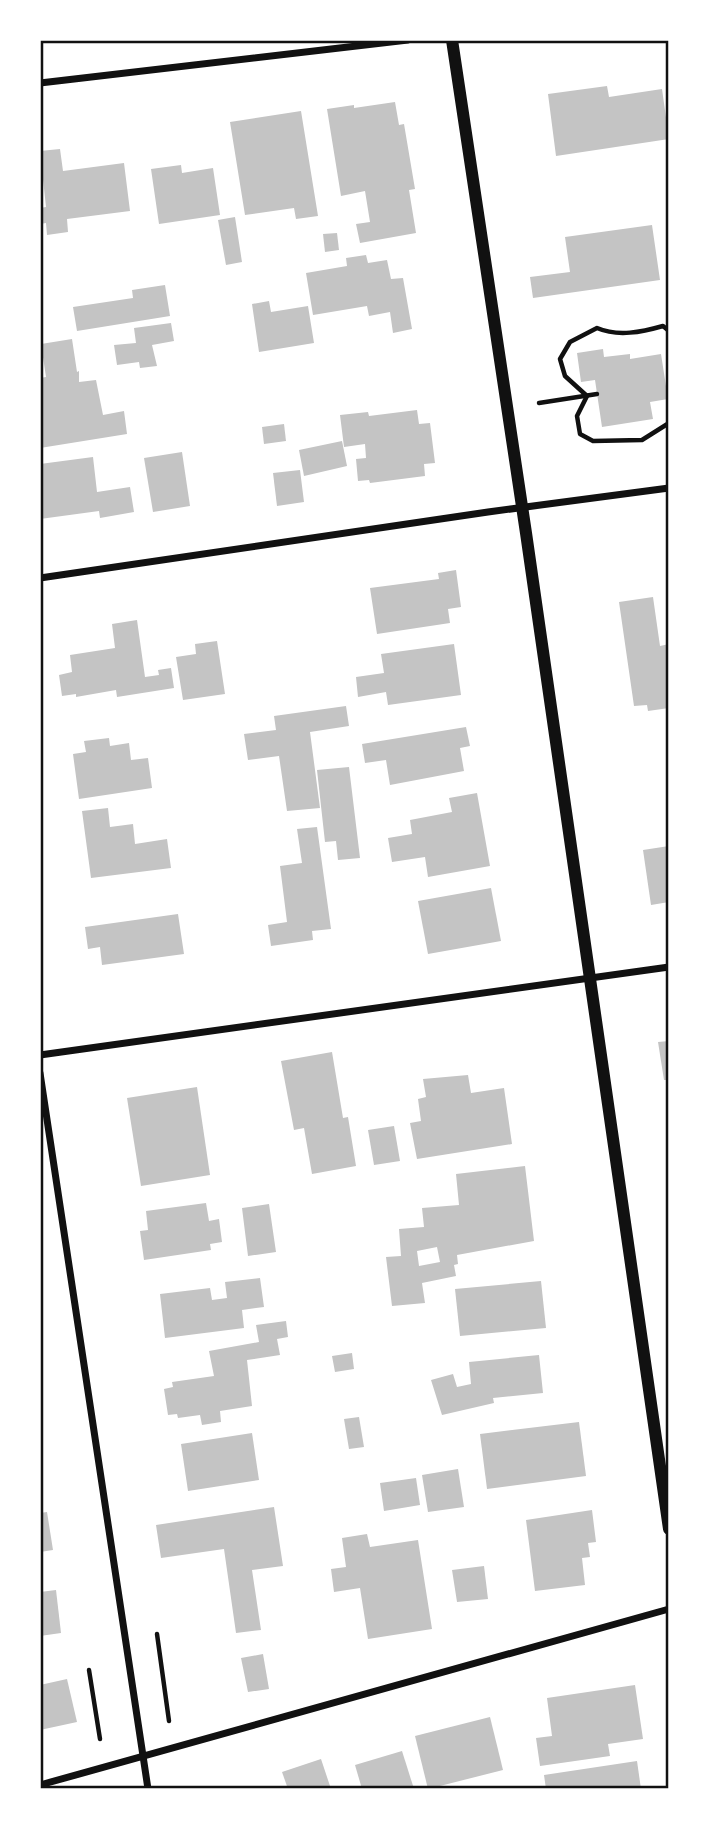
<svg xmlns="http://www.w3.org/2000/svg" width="709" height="1829" font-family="'Crimson Pro',serif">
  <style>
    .building { fill: #c4c4c4; fill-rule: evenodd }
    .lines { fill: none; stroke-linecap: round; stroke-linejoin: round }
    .path { stroke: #111; stroke-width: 4.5 }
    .minor { stroke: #111; stroke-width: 7 }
    .tertiary { stroke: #111; stroke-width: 12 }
    .neatline { fill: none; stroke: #111; stroke-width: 2.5 }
  </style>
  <rect width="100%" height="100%" fill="#fff"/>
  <g class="building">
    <polygon points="607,86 609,97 662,89 669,139 556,156 548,94"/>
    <polygon points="395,102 399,125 404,124 415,189 409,190 416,233 360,243 356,224 370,222 365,191 341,196 327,109 354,105 354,108"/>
    <polygon points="301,111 318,216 296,219 294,208 245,215 230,122"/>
    <polygon points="60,149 63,171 124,163 130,211 67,219 68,232 47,235 46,223 40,224 40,208 46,207 40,151"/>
    <polygon points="181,165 182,173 213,168 220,215 159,224 151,169"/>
    <polygon points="235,217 242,262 226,265 218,220"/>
    <polygon points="652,225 660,280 533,298 530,277 570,272 565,237"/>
    <polygon points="337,233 339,250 325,252 323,234"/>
    <polygon points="366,255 368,263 387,260 391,279 403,278 412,329 393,333 390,312 369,316 367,306 313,315 306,273 347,266 346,258"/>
    <polygon points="165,285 170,316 77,331 73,307 133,298 132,290"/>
    <polygon points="269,301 271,312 308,306 314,343 259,352 252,304"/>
    <polygon points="171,323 174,341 152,345 157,366 140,368 139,362 117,365 114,345 136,343 134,328"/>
    <polygon points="72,339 77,372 79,371 79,382 96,380 103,415 124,411 127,434 40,448 40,378 46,377 41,344"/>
    <polygon points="603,349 604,357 630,354 630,359 661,354 668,399 650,402 653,419 602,427 595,380 581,382 577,353"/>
    <polygon points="417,410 419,424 430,423 435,463 424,464 425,476 370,483 369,480 358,481 356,459 366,458 365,444 344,447 340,415 368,412 369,416"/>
    <polygon points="284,424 286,441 264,444 262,427"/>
    <polygon points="342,441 347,466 304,476 299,450"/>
    <polygon points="182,452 190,506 153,512 144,458"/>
    <polygon points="93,457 97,492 130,487 134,512 100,518 99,511 40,519 40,464"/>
    <polygon points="300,470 304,502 277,506 273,473"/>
    <polygon points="456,570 461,607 448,609 450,623 377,634 370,588 439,579 438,573"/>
    <polygon points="653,597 660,646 669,644 669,708 648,711 647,705 634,706 619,602"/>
    <polygon points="137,620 145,677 159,675 158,670 171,668 174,688 117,697 116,690 76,697 76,694 62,696 59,675 72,672 70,655 115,648 112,624"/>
    <polygon points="217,641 225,694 183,700 176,657 196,654 195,644"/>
    <polygon points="454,644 461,695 388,705 386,692 358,697 356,677 384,673 381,654"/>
    <polygon points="346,706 349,726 310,732 320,808 287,811 279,756 248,760 244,734 276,730 274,716"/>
    <polygon points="466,727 470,746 460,748 464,771 390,785 386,760 365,763 362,744"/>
    <polygon points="109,738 110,746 129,743 131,760 148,758 152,788 79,799 73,754 86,752 84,741"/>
    <polygon points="349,767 360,858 338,860 336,841 325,842 317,770"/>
    <polygon points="477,793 490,866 428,877 425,857 392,862 388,838 412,834 410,820 452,812 449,798"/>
    <polygon points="108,808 110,827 133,824 135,844 167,839 171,868 91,878 82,811"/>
    <polygon points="317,827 331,929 312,931 313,940 271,946 268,925 287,922 280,866 302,863 297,829"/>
    <polygon points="669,846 669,902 651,905 643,850"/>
    <polygon points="491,888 501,941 428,954 418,901"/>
    <polygon points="178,914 184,954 102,965 100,947 88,949 85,927"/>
    <polygon points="669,1041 669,1080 664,1080 658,1042"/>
    <polygon points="332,1052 343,1118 348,1117 356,1166 312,1174 304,1128 294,1130 281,1061"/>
    <polygon points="468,1075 471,1093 504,1088 512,1144 417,1159 410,1123 421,1121 418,1099 426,1097 423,1079"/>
    <polygon points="197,1087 210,1175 141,1186 127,1098"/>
    <polygon points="394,1126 400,1161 374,1165 368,1130"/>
    <path d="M525 1166 534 1241 457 1255 458 1264 454 1265 456 1276 422 1283 425 1303 392 1306 386 1257 401 1256 399 1229 424 1227 422 1208 459 1205 456 1174ZM437 1247 440 1262 419 1266 417 1251Z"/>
    <polygon points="206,1203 209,1221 219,1219 222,1242 210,1244 211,1250 144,1260 140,1231 148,1230 146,1211"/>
    <polygon points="269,1204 276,1252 248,1256 242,1208"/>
    <polygon points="260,1278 264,1307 242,1310 244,1328 165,1338 160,1294 210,1288 212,1300 227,1298 225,1282"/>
    <polygon points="541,1281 546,1328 460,1336 455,1289"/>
    <polygon points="286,1321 288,1337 277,1339 280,1355 247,1360 252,1406 220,1411 221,1422 202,1425 200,1415 178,1418 177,1414 168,1415 164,1389 173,1387 172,1382 214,1376 209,1351 259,1342 256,1325"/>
    <polygon points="352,1353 354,1369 335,1372 332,1356"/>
    <polygon points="539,1355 543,1393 493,1398 494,1403 442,1415 431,1380 453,1374 457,1387 471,1384 469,1362"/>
    <polygon points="359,1417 364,1447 349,1449 344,1419"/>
    <polygon points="579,1422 586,1476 487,1489 480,1434"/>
    <polygon points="252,1433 259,1480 188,1491 181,1444"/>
    <polygon points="458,1469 464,1507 428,1512 422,1475"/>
    <polygon points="416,1478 420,1505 384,1511 380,1483"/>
    <polygon points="274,1507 283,1566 252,1570 261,1630 236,1633 224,1549 161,1558 156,1525"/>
    <polygon points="592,1510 596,1542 588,1543 590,1557 582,1558 585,1585 535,1591 526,1520"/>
    <polygon points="47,1512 53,1550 40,1552 40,1513"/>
    <polygon points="367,1534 370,1547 418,1540 432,1629 368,1639 360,1588 334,1592 331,1569 346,1567 342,1538"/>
    <polygon points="484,1566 488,1599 457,1602 452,1570"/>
    <polygon points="56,1590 61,1633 40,1636 40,1592"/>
    <polygon points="263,1654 269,1689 248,1692 241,1658"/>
    <polygon points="67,1679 77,1722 40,1730 40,1685"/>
    <polygon points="635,1685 643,1739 608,1744 610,1756 540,1766 536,1738 552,1736 547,1698"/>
    <polygon points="490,1717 503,1770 428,1789 415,1736"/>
    <polygon points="402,1751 414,1789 362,1789 355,1765"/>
    <polygon points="321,1759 331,1789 288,1789 282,1772"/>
    <polygon points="637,1761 641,1789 546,1789 544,1775"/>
  </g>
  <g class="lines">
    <g class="path">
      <path d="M669 331 663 326C642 332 618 337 597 328L570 342 560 359 565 376 587 396 577 416 580 434 593 441 642 440 669 423"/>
      <polyline points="539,403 597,394"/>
      <polyline points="157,1634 169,1721"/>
      <polyline points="89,1670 100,1739"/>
    </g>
    <g class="minor">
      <polyline points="40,83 408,40"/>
      <polyline points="40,578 488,512 669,488"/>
      <polyline points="40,1055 669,967"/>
      <polyline points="40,1073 148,1789"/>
      <polyline points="40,1785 669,1609"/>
    </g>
    <polyline class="tertiary" points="452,40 526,533 669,1529"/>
  </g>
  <rect width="709" height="1829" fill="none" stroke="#ffffff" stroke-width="84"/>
  <rect x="42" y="42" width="625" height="1745" class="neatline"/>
</svg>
